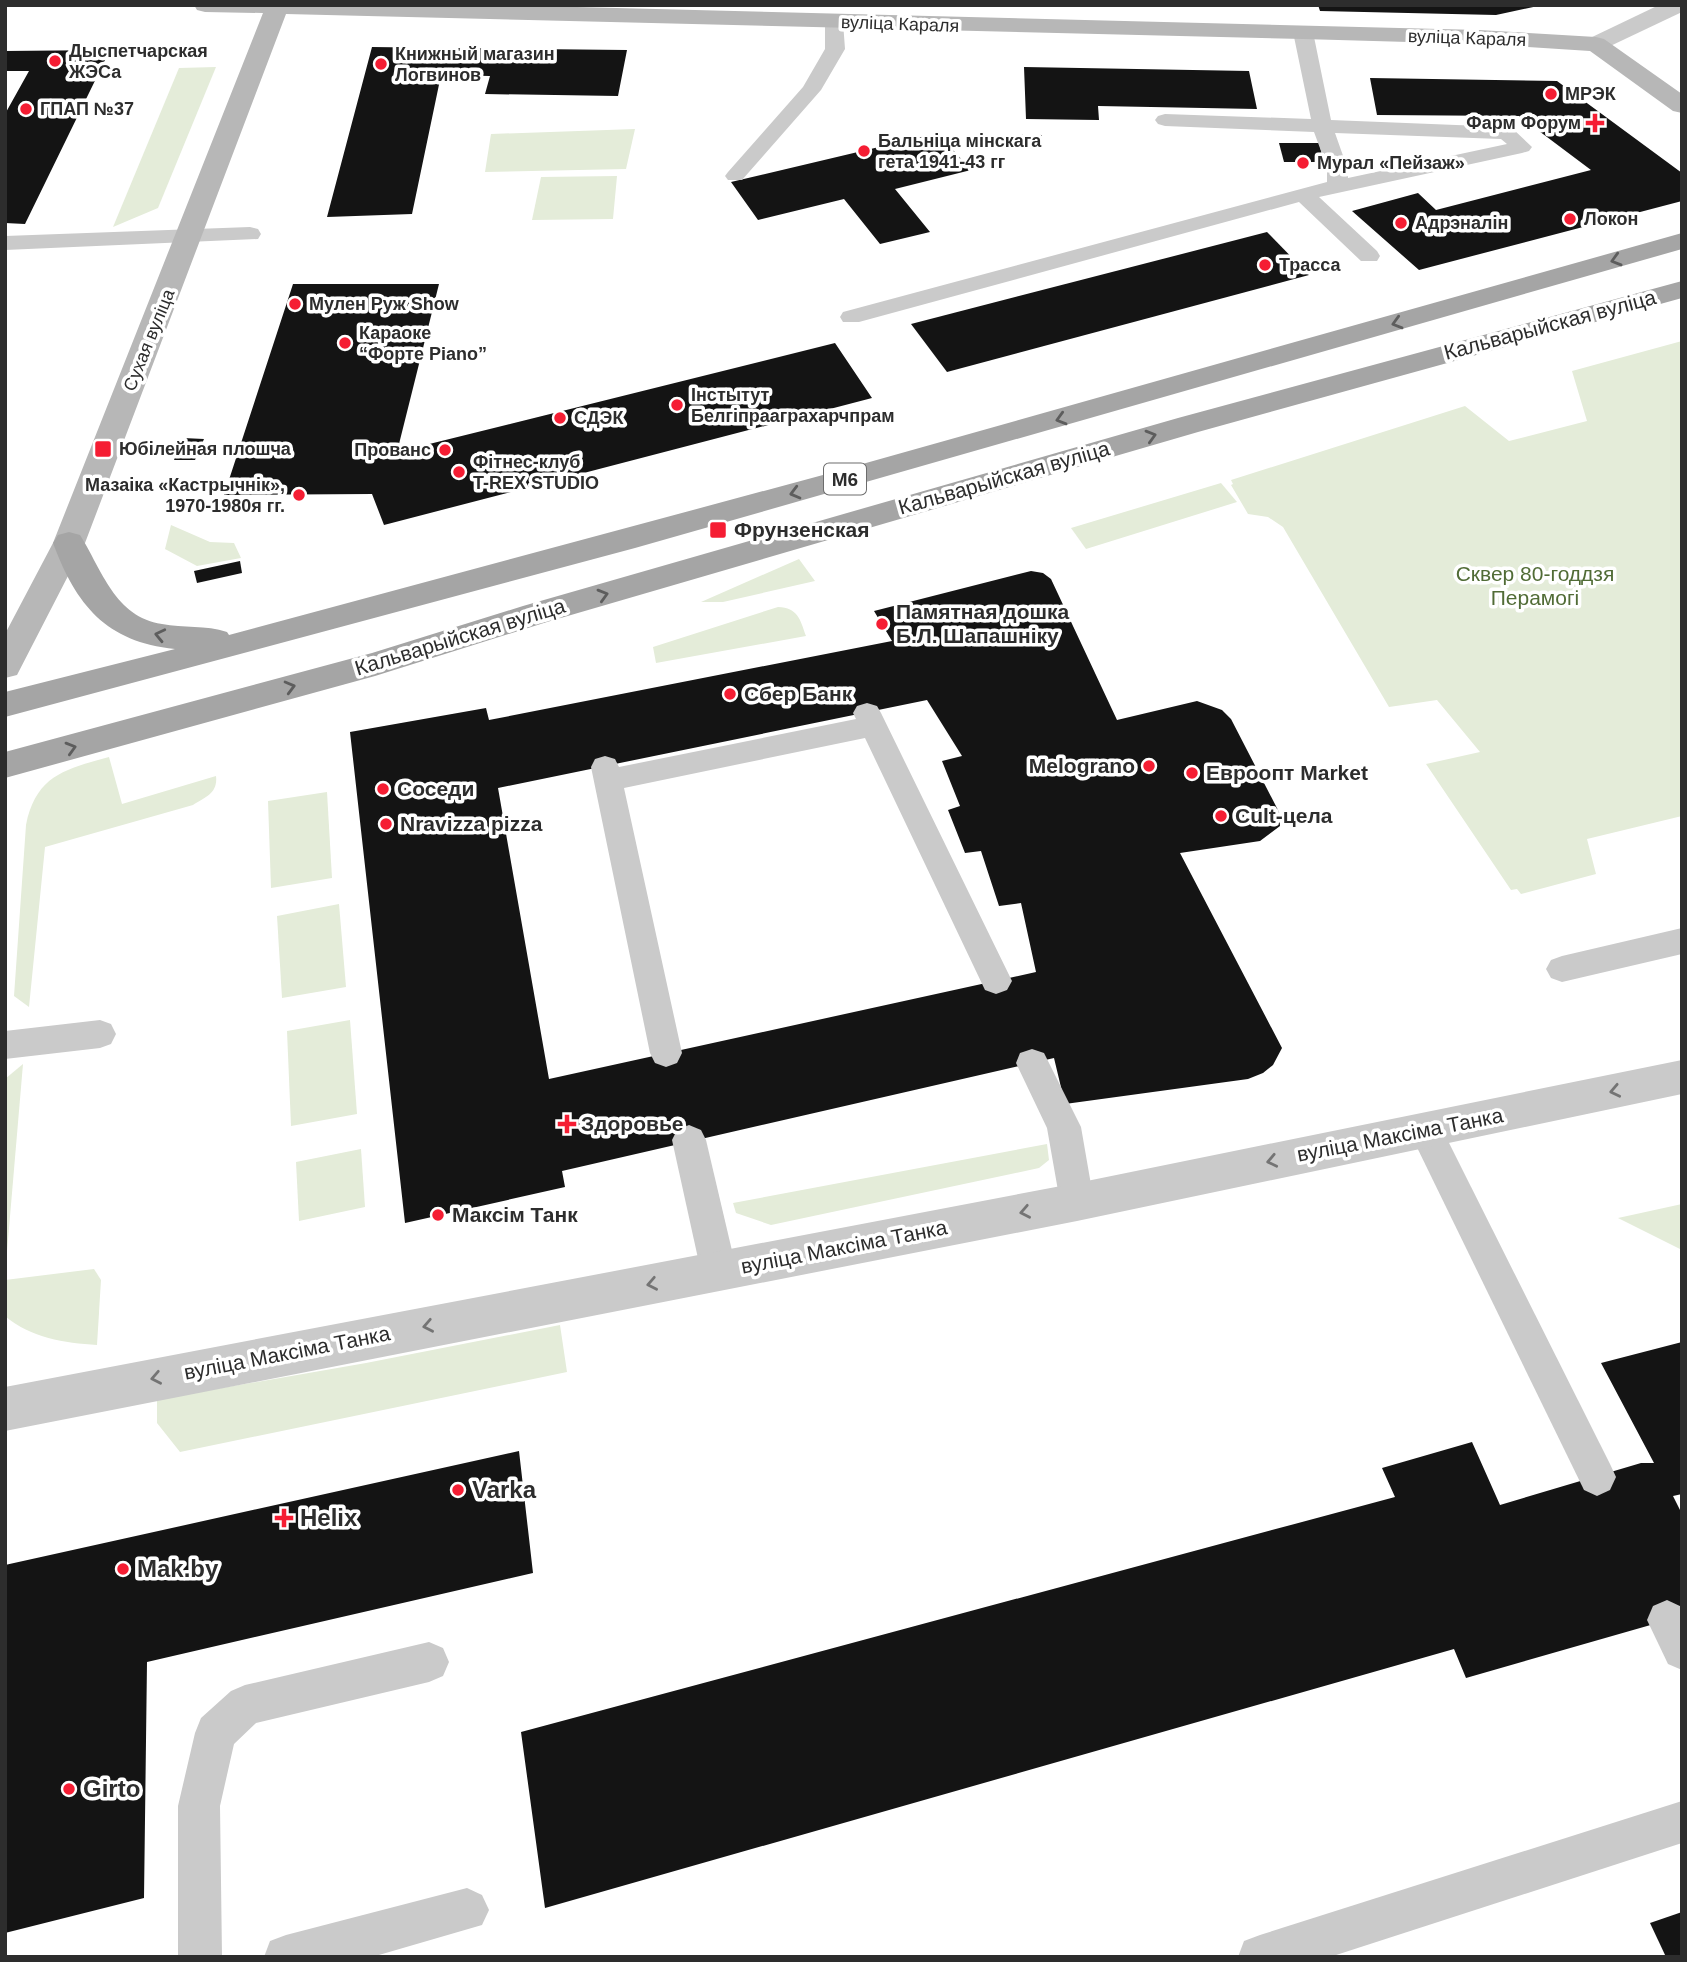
<svg xmlns="http://www.w3.org/2000/svg" width="1687" height="1962" font-family="Helvetica,sans-serif">
  <style>
    .green { fill: #e4ecd9 }
    .building { fill: #141414; fill-rule: evenodd }
    .lines { fill: none; stroke-linecap: round; stroke-linejoin: round }
    .lane { fill: #cacaca; fill-rule: evenodd }
    .street { fill: #cacaca; fill-rule: evenodd }
    .secondary { fill: #b7b7b7; fill-rule: evenodd }
    .primary { fill: #a5a5a5; fill-rule: evenodd }
    .oneway { stroke: #5d5d5d }
    .oneway2 { stroke: #747474 }
    .poi-dot { fill: #f51d33; stroke: #fff; stroke-width: 2.5 }
    .labels { text-anchor: middle; stroke-width: 7; stroke-linejoin: round; paint-order: stroke }
    .far-street-label { font-size: 18px; fill: #2d2d2d; stroke: #fff }
    .far-poi-label { font-size: 18px; font-weight: bold; fill: #2d2d2d; stroke: #fff; text-anchor: start }
    .shield { fill: #fff; stroke: #6c6c6c; stroke-width: 2 }
    .shield-label { font-size: 19px; font-weight: bold; fill: #2d2d2d }
    .street-label { font-size: 21px; fill: #2d2d2d; stroke: #fff }
    .poi-label { font-size: 21px; font-weight: bold; fill: #2d2d2d; stroke: #fff; text-anchor: start }
    .park-label { font-size: 21px; fill: #516c36; stroke: #fff }
    .near-poi-label { font-size: 24px; font-weight: bold; fill: #2d2d2d; stroke: #fff; text-anchor: start }
  </style>
  <rect width="100%" height="100%" fill="#fff"/>
  <g class="green">
    <polygon points="216,67 158,208 113,227 179,68"/>
    <polygon points="635,129 626,169 485,172 491,134"/>
    <polygon points="617,176 613,219 532,220 541,177"/>
    <polygon points="1682,341 1682,816 1587,839 1596,874 1521,894 1517,889 1511,890 1426,764 1480,752 1437,700 1389,707 1283,527 1268,517 1248,514 1231,485 1233,484 1231,480 1465,406 1509,441 1587,421 1572,371"/>
    <polygon points="1221,483 1237,502 1086,549 1071,528"/>
    <polygon points="171,525 210,542 234,543 241,558 197,566 165,549"/>
    <polygon points="799,559 815,581 723,602 701,602"/>
    <path d="M778 607C798 608 800 619 806 636L656 663 653 647Z"/>
    <path d="M109 757 122 804 216 776C218 793 206 797 193 805L45 847 29 1007 14 996 26 825C36 775 66 769 109 757Z"/>
    <polygon points="327,792 332,878 271,888 268,801"/>
    <polygon points="339,904 346,987 282,998 277,916"/>
    <polygon points="350,1020 357,1114 291,1126 287,1031"/>
    <polygon points="23,1064 5,1275 5,1079"/>
    <polygon points="1047,1144 1049,1160 1039,1168 771,1225 736,1213 733,1203"/>
    <polygon points="361,1149 365,1207 299,1221 296,1162"/>
    <polygon points="1682,1204 1682,1250 1618,1218"/>
    <path d="M94 1269 101 1280 97 1345C64 1343 31 1338 5 1316V1280Z"/>
    <polygon points="560,1325 567,1372 180,1452 157,1423 157,1401 170,1397 366,1363"/>
  </g>
  <g class="building">
    <polygon points="1318,5 1538,5 1538,6 1496,15 1320,11"/>
    <polygon points="372,47 450,48 627,50 618,96 485,94 490,76 441,75 412,214 327,217"/>
    <polygon points="110,50 25,224 5,223 5,114 29,71 5,71 5,51"/>
    <polygon points="1024,67 1249,71 1257,109 1098,106 1099,120 1026,119"/>
    <polygon points="1370,78 1557,81 1682,173 1682,201 1419,270 1352,211 1418,193 1436,210 1591,170 1519,116 1377,115"/>
    <polygon points="938,133 971,170 895,189 930,232 880,244 844,199 758,220 731,182"/>
    <polygon points="1008,134 1042,135 1042,149 1008,148"/>
    <polygon points="1279,143 1319,143 1324,162 1284,162"/>
    <polygon points="1267,232 1309,275 947,372 911,324"/>
    <polygon points="293,284 439,284 397,452 835,343 872,398 384,525 372,494 224,495"/>
    <polygon points="183,438 204,439 195,460 174,460"/>
    <polygon points="240,561 242,573 197,583 194,571"/>
    <path d="M1031 571 1043 573 1051 579 1117 720 1197 701 1222 710 1231 719 1279 812 1280 826 1260 841 1180 853 1282 1048 1273 1065 1263 1073 1248 1079 1065 1104 1054 1058 562 1171 565 1187 405 1223 350 732 486 708 489 720 892 641 874 611ZM927 700 962 756 942 761 960 806 948 810 965 853 981 851 999 906 1021 903 1036 972 549 1079 498 788Z"/>
    <polygon points="1682,1342 1682,1494 1673,1496 1682,1514 1682,1616 1466,1678 1454,1649 545,1908 521,1732 1395,1497 1382,1468 1472,1442 1500,1505 1641,1463 1654,1463 1601,1363"/>
    <polygon points="519,1451 533,1573 147,1662 144,1898 5,1933 5,1565"/>
    <polygon points="1682,1912 1682,1957 1666,1957 1650,1923"/>
  </g>
  <g class="lines">
    <g class="lane">
      <polygon points="834,16 843,22 845,49 821,90 742,180 728,180 725,176 728,172 803,87 825,49 825,22"/>
      <path d="M1303 26 1313 32 1331 120 1506 127 1513 129 1532 147 1529 151 1522 153 1319 197 1377 251 1380 256 1377 261H1361L1299 202 859 322H843L840 317 843 312 1327 182V167L1314 132 1165 126 1158 124 1155 120 1158 116 1165 114 1311 119 1293 32ZM1335 133 1501 139 1507 144 1348 178 1347 167Z"/>
      <polygon points="250,227 258,229 261,234 258,239 5,250 5,236"/>
      <polygon points="867,703 877,706 881,713 1012,981 1007,990 996,994 985,990 865,738 624,788 682,1053 677,1063 666,1067 655,1063 650,1053 591,767 595,759 605,756 615,759 619,767 856,719 853,713 857,706"/>
      <polygon points="1682,928 1682,954 1562,982 1551,978 1546,969 1551,960 1562,956"/>
      <polygon points="100,1020 111,1024 116,1034 111,1044 100,1048 5,1059 5,1031"/>
      <polygon points="1032,1049 1044,1053 1081,1127 1094,1202 1089,1213 1077,1218 1065,1213 1060,1202 1047,1128 1016,1063 1020,1053"/>
      <polygon points="1426,1116 1438,1121 1610,1464 1616,1477 1610,1490 1597,1496 1584,1490 1409,1131 1414,1121"/>
      <polygon points="689,1125 701,1130 706,1140 737,1272 731,1284 719,1288 707,1284 701,1272 672,1140 677,1130"/>
      <polygon points="1667,1600 1682,1607 1682,1670 1668,1664 1647,1620 1653,1606"/>
      <polygon points="429,1642 443,1648 449,1662 443,1676 429,1682 256,1723 234,1744 220,1806 222,1957 178,1957 178,1806 195,1733 201,1718 231,1691 245,1685"/>
      <polygon points="1682,1801 1682,1843 1330,1957 1238,1957 1244,1941 1260,1935"/>
      <polygon points="467,1888 482,1895 489,1910 482,1925 372,1957 264,1957 270,1941 286,1935"/>
    </g>
    <g class="street">
      <polygon points="1659,5 1682,5 1682,12 1604,49 1588,49 1584,44 1588,39"/>
      <polygon points="1682,1060 1682,1094 1077,1221 5,1431 5,1387 1077,1183"/>
    </g>
    <polygon class="secondary" points="194,5 496,5 1479,30 1596,37 1604,39 1682,94 1682,113 1673,111 1590,51 1479,44 1303,39 286,14 85,543 17,675 5,678 5,634 53,543 263,13 205,12 197,10"/>
    <g class="primary">
      <path d="M1682 233V249L635 548 5 717V692L175 649C106 642 76 605 53 543L58 535 69 532 80 535C102 570 115 617 162 624 183 628 206 625 227 632L229 635 834 472Z"/>
      <polygon points="1682,281 1682,298 1198,432 547,622 375,676 5,778 5,752 372,653 523,606 1178,418"/>
    </g>
  </g>
  <defs><path id="oneway-chevron" d="M-2-3.5L2.5 0L-2 3.5" fill="none" stroke-width="1.6" stroke-linecap="round" stroke-linejoin="round" transform="scale(1.75)"/></defs>
  <g class="oneway">
    <use href="#oneway-chevron" transform="translate(1616 260) rotate(164)"/>
    <use href="#oneway-chevron" transform="translate(1397 323) rotate(164)"/>
    <use href="#oneway-chevron" transform="translate(1061 419) rotate(164)"/>
    <use href="#oneway-chevron" transform="translate(1151 436) rotate(-16)"/>
    <use href="#oneway-chevron" transform="translate(795 493) rotate(165)"/>
    <use href="#oneway-chevron" transform="translate(603 595) rotate(-16)"/>
    <use href="#oneway-chevron" transform="translate(160 635) rotate(-167)"/>
    <use href="#oneway-chevron" transform="translate(290 687) rotate(-15)"/>
    <use href="#oneway-chevron" transform="translate(71 748) rotate(-16)"/>
  </g>
  <g class="oneway2">
    <use href="#oneway-chevron" transform="translate(1615 1091) rotate(168)"/>
    <use href="#oneway-chevron" transform="translate(1272 1161) rotate(168)"/>
    <use href="#oneway-chevron" transform="translate(1025 1212) rotate(169)"/>
    <use href="#oneway-chevron" transform="translate(652 1284) rotate(169)"/>
    <use href="#oneway-chevron" transform="translate(428 1326) rotate(169)"/>
    <use href="#oneway-chevron" transform="translate(156 1378) rotate(169)"/>
  </g>
  <g class="poi-dot">
    <circle cx="55" cy="61" r="7"/>
    <circle cx="381" cy="64" r="7"/>
    <circle cx="1551" cy="94" r="7"/>
    <circle cx="26" cy="109" r="7"/>
    <path d="M1591.5 112.5h7v7h7v7h-7v7h-7v-7h-7v-7h7z"/>
    <circle cx="864" cy="151" r="7"/>
    <circle cx="1303" cy="163" r="7"/>
    <circle cx="1570" cy="219" r="7"/>
    <circle cx="1401" cy="223" r="7"/>
    <circle cx="1265" cy="265" r="7"/>
    <circle cx="295" cy="304" r="7"/>
    <circle cx="345" cy="343" r="7"/>
    <circle cx="677" cy="405" r="7"/>
    <circle cx="560" cy="418" r="7"/>
    <rect x="94" y="440" width="18" height="18" rx="3.5"/>
    <circle cx="445" cy="450" r="7"/>
    <circle cx="459" cy="472" r="7"/>
    <circle cx="299" cy="495" r="7"/>
    <rect x="709" y="521" width="18" height="18" rx="3.5"/>
    <circle cx="882" cy="624" r="7"/>
    <circle cx="730" cy="694" r="7"/>
    <circle cx="1149" cy="766" r="7"/>
    <circle cx="1192" cy="773" r="7"/>
    <circle cx="383" cy="789" r="7"/>
    <circle cx="1221" cy="816" r="7"/>
    <circle cx="386" cy="824" r="7"/>
    <path d="M563.5 1113.5h7v7h7v7h-7v7h-7v-7h-7v-7h7z"/>
    <circle cx="438" cy="1215" r="7"/>
    <circle cx="458" cy="1490" r="7"/>
    <path d="M280.5 1507.5h7v7h7v7h-7v7h-7v-7h-7v-7h7z"/>
    <circle cx="123" cy="1569" r="7"/>
    <circle cx="69" cy="1789" r="7"/>
  </g>
  <g class="labels">
    <g class="far-street-label">
      <text transform="translate(900 24) rotate(2)" y="6">вуліца Караля</text>
      <text transform="translate(1467 38) rotate(2)" y="6">вуліца Караля</text>
      <text transform="translate(149 340) rotate(-68)" y="6">Сухая вуліца</text>
    </g>
    <g class="far-poi-label">
      <text x="69" y="57">Дыспетчарская<tspan x="69" dy="21">ЖЭСа</tspan></text>
      <text x="395" y="60">Книжный магазин<tspan x="395" dy="21">Логвинов</tspan></text>
      <text x="1565" y="100">МРЭК</text>
      <text x="40" y="115">ГПАП №37</text>
      <text x="1581" y="129" text-anchor="end">Фарм Форум</text>
      <text x="878" y="147">Бальніца мінскага<tspan x="878" dy="21">гета 1941-43 гг</tspan></text>
      <text x="1317" y="169">Мурал «Пейзаж»</text>
      <text x="1584" y="225">Локон</text>
      <text x="1415" y="229">Адрэналін</text>
      <text x="1279" y="271">Трасса</text>
      <text x="309" y="310">Мулен Руж Show</text>
      <text x="359" y="339">Караоке<tspan x="359" dy="21">“Форте Piano”</tspan></text>
      <text x="691" y="401">Інстытут<tspan x="691" dy="21">Белгіпрааграхарчпрам</tspan></text>
      <text x="574" y="424">СДЭК</text>
      <text x="119" y="455">Юбілейная плошча</text>
      <text x="431" y="456" text-anchor="end">Прованс</text>
      <text x="473" y="468">Фітнес-клуб<tspan x="473" dy="21">T-REX STUDIO</tspan></text>
      <text x="285" y="491" text-anchor="end">Мазаіка «Кастрычнік»,<tspan x="285" dy="21">1970-1980я гг.</tspan></text>
    </g>
    <rect class="shield" x="824" y="463.5" width="42" height="31" rx="5"/>
    <g class="shield-label">
      <text x="845" y="486">М6</text>
    </g>
    <g class="street-label">
      <text transform="translate(1550 325) rotate(-15)" y="7">Кальварыйская вуліца</text>
      <text transform="translate(1004 478) rotate(-16)" y="7">Кальварыйская вуліца</text>
      <text transform="translate(460 637) rotate(-17)" y="7">Кальварыйская вуліца</text>
      <text transform="translate(1400 1135) rotate(-11)" y="7">вуліца Максіма Танка</text>
      <text transform="translate(844 1247) rotate(-11)" y="7">вуліца Максіма Танка</text>
      <text transform="translate(287 1353) rotate(-11)" y="7">вуліца Максіма Танка</text>
    </g>
    <g class="poi-label">
      <text x="734" y="537">Фрунзенская</text>
      <text x="896" y="619">Памятная дошка<tspan x="896" dy="24">Б.Л. Шапашніку</tspan></text>
      <text x="744" y="701">Сбер Банк</text>
      <text x="1135" y="773" text-anchor="end">Melograno</text>
      <text x="1206" y="780">Евроопт Market</text>
      <text x="397" y="796">Соседи</text>
      <text x="1235" y="823">Cult-цела</text>
      <text x="400" y="831">Nravizza pizza</text>
      <text x="581" y="1131">Здоровье</text>
      <text x="452" y="1222">Максім Танк</text>
    </g>
    <g class="park-label">
      <text x="1535" y="581">Сквер 80-годдзя<tspan x="1535" dy="24">Перамогі</tspan></text>
    </g>
    <g class="near-poi-label">
      <text x="472" y="1498">Varka</text>
      <text x="300" y="1526">Helix</text>
      <text x="137" y="1577">Mak.by</text>
      <text x="83" y="1797">Girto</text>
    </g>
  </g>
  <rect width="1687" height="1962" fill="none" stroke="#2d2d2d" stroke-width="14"/>
</svg>
